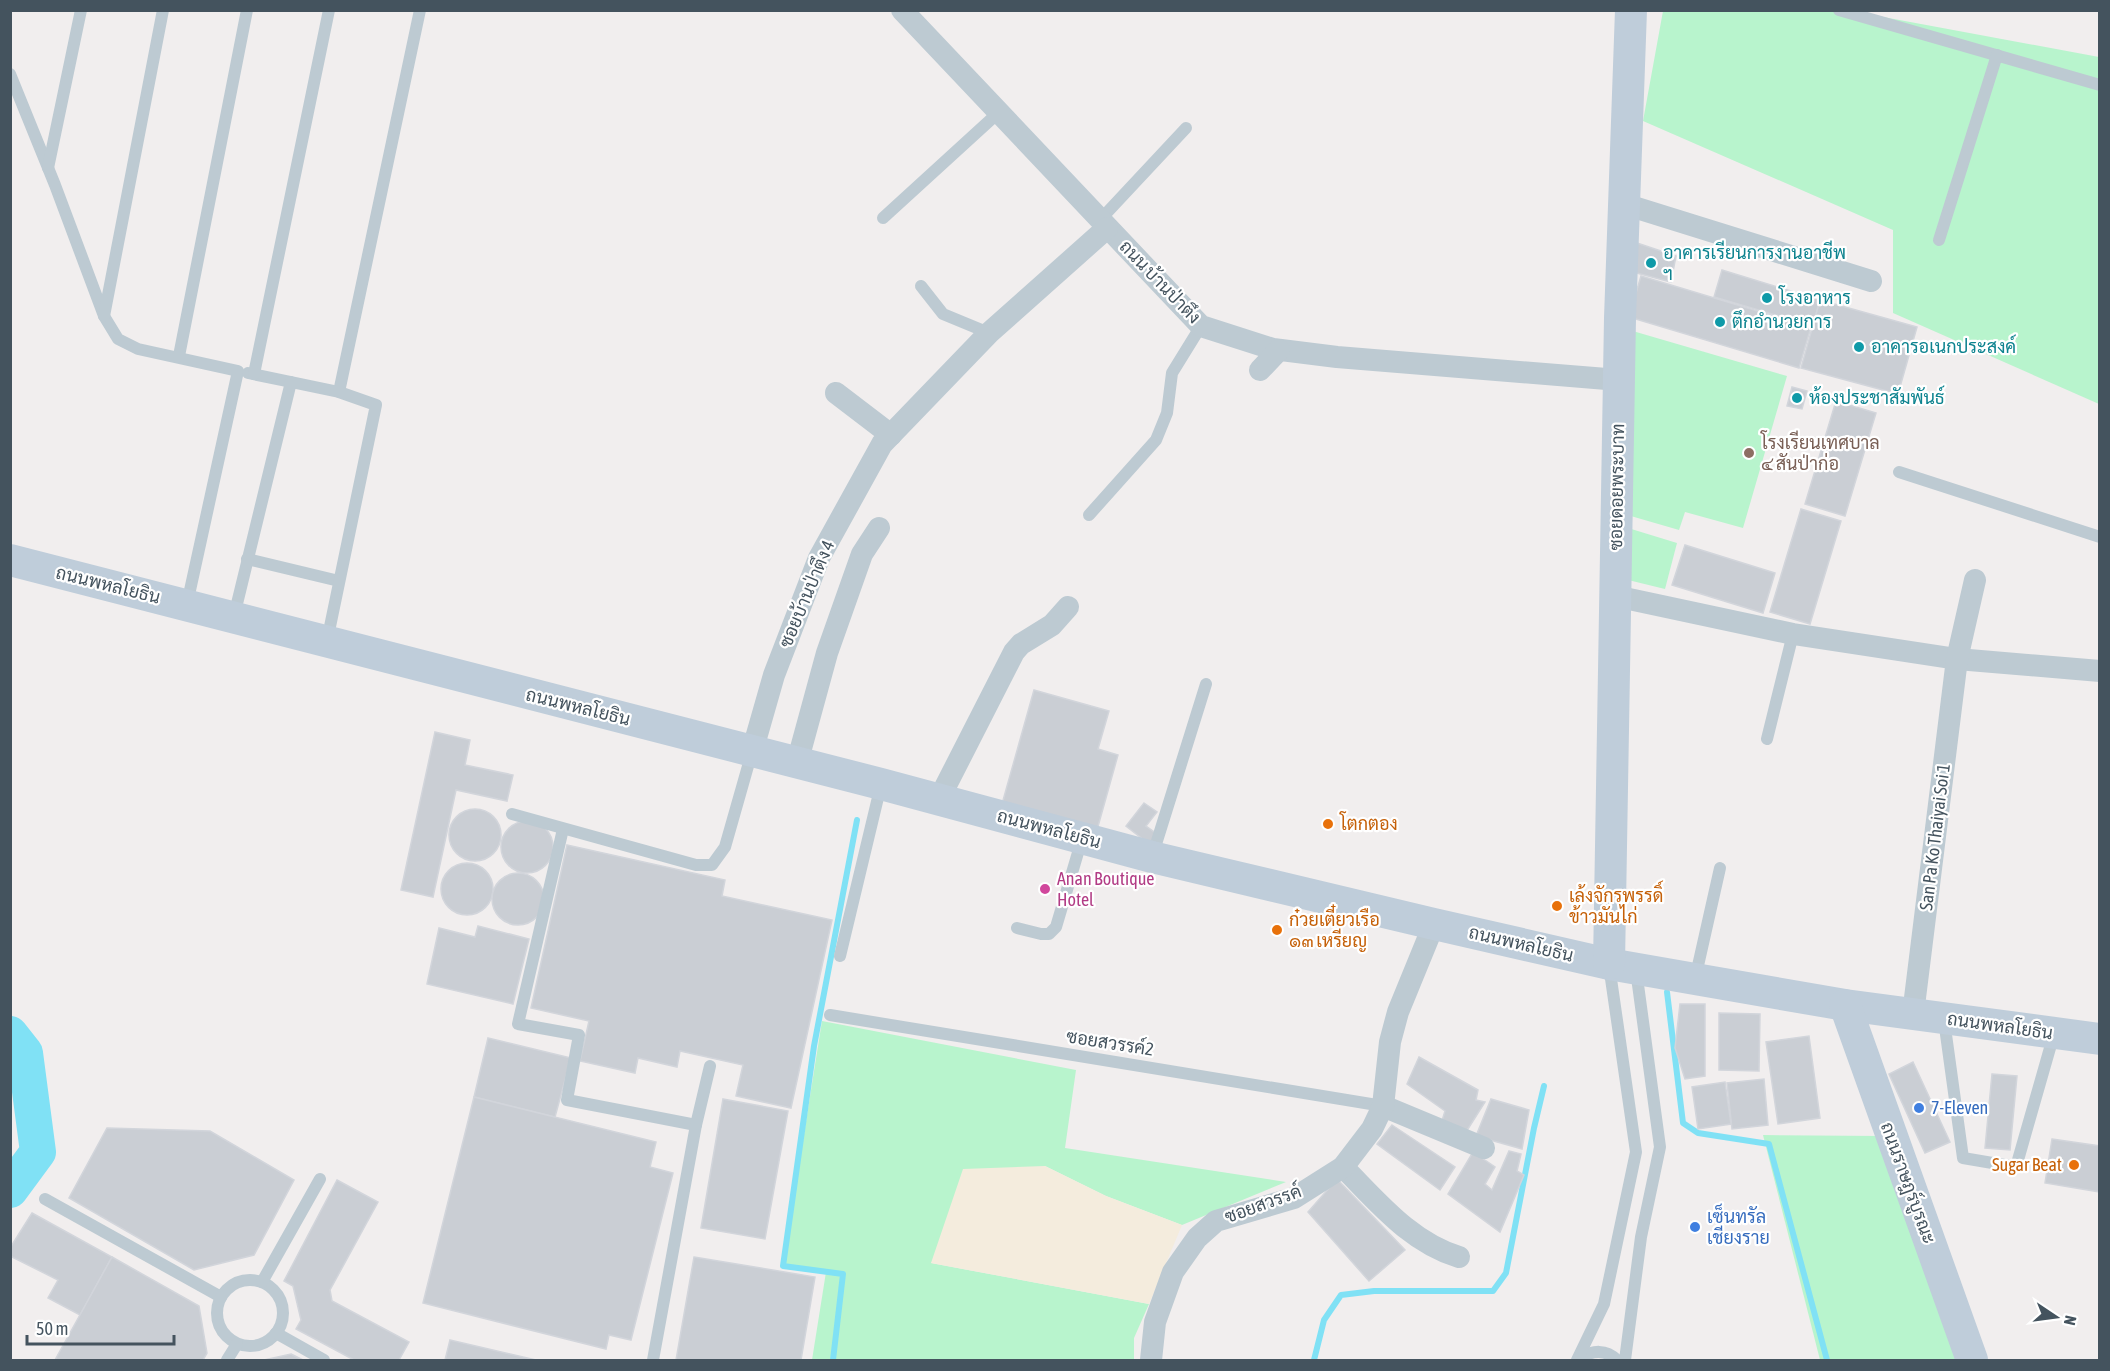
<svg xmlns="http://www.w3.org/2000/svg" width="2110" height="1371" font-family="'Asap Condensed',Sarabun,sans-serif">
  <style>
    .green { fill: #b8f4cd }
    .sand { fill: #f4ecdd }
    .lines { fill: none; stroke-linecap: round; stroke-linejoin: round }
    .stream { stroke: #80e1f5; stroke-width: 6 }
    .river { stroke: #80e1f5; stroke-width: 36 }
    .building { fill: #caced4; stroke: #d2d5db; stroke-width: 1.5 }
    .lane { stroke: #bdcad2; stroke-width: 12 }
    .street { stroke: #bdcad2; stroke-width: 22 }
    .secondary { stroke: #bfcdda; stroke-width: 32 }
    .culture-dot { fill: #0f9aa8; stroke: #fff; stroke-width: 2 }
    .education-dot { fill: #8d6e63; stroke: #fff; stroke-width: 2 }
    .food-dot { fill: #e8710a; stroke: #fff; stroke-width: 2 }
    .hotel-dot { fill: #d1479c; stroke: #fff; stroke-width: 2 }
    .shop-dot { fill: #3f7fe0; stroke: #fff; stroke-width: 2 }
    .labels { text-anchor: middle; stroke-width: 4.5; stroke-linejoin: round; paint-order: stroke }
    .culture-label { font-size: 18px; fill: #0d838f; stroke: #fff; text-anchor: start }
    .street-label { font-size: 18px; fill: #44535e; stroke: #fff }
    .education-label { font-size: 18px; fill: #785e54; stroke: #fff; text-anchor: start }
    .food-label { font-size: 18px; fill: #c56008; stroke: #fff; text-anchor: start }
    .hotel-label { font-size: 18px; fill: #b23c85; stroke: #fff; text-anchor: start }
    .shop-label { font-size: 18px; fill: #366cbe; stroke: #fff; text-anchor: start }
  </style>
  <rect width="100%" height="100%" fill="#f1eeee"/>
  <g class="green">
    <polygon points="1663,11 1851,11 2099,57 2099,404 1893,313 1893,230 1643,121"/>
    <polygon points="1619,327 1787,376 1743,528 1685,512 1679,530 1617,512"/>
    <polygon points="1628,528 1677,543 1665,589 1624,579"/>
    <polygon points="822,1021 1076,1070 1065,1148 1286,1182 1182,1225 1106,1196 1045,1166 931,1263 1149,1304 1134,1338 1134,1360 812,1360 826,1272 783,1266"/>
    <polygon points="1763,1135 1882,1136 1963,1360 1820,1360"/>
  </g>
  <polygon class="sand" points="1045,1166 1106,1196 1182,1225 1149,1304 931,1263 963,1169"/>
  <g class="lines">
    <g class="stream">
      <polyline points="1667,992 1683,1123 1698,1133 1769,1144 1827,1360"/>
      <polyline points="833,1360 843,1274 783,1266 814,1046 857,820"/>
      <polyline points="1314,1360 1324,1320 1341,1295 1374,1291 1493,1291 1506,1273 1534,1128 1544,1086"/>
    </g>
    <polyline class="river" points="10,1034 25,1053 38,1152 10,1190"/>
  </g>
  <g class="building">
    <polygon points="1631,241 1676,256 1671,282 1625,270"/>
    <polygon points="1722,270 1820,300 1813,326 1714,297"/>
    <polygon points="1641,276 1811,327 1799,368 1629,317"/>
    <polygon points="1820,300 1917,327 1898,394 1801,368"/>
    <polygon points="1792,387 1807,391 1802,409 1787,406"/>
    <polygon points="1836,401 1876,413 1845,516 1805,504"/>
    <polygon points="1801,509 1841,521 1810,624 1770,612"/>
    <polygon points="1685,545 1775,573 1763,613 1672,585"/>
    <polygon points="1034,690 1109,711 1098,749 1118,755 1097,830 1002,804"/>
    <polygon points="435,732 470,740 465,765 513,775 507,801 456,790 433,897 401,890"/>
    <polygon points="1144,803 1157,812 1146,826 1157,834 1149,844 1126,826"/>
    <circle cx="475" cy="835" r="26"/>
    <circle cx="527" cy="847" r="26"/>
    <polygon points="567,845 725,880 722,896 832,920 791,1108 736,1096 743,1065 680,1051 677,1067 638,1058 635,1073 580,1061 589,1021 531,1008"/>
    <circle cx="467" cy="889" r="26"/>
    <circle cx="518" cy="899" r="26"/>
    <polygon points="478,926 529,939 513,1004 427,984 439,928 475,937"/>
    <polygon points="1680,1004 1705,1004 1705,1076 1685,1079 1675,1048"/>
    <polygon points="1719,1013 1760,1014 1759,1071 1719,1070"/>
    <polygon points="1809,1036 1820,1118 1778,1124 1766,1042"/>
    <polygon points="488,1038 571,1058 555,1117 474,1097"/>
    <polygon points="1419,1057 1478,1090 1476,1100 1485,1102 1466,1132 1441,1124 1445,1111 1407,1084"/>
    <polygon points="1913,1062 1950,1142 1925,1153 1889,1074"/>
    <polygon points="1992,1074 2017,1076 2010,1150 1985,1148"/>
    <polygon points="1764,1079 1768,1125 1732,1129 1727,1083"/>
    <polygon points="1725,1082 1731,1124 1698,1129 1692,1087"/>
    <polygon points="474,1097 656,1142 650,1167 673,1173 631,1340 609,1335 606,1349 423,1303"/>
    <polygon points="723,1099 788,1111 765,1239 701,1228"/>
    <polygon points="1491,1099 1529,1110 1522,1149 1476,1136"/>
    <polygon points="1392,1125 1455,1167 1440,1190 1377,1144"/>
    <polygon points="107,1128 210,1131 294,1180 254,1255 194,1270 69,1198"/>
    <polygon points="2052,1139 2100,1146 2100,1192 2045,1183"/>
    <polygon points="1509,1151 1521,1154 1517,1171 1524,1175 1500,1232 1448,1194 1473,1152 1495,1167 1485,1184 1492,1190"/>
    <polygon points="1337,1179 1405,1250 1369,1281 1308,1212"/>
    <polygon points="337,1180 378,1202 330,1290 332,1301 409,1342 399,1360 354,1360 296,1329 301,1320 293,1286 284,1281"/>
    <polygon points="32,1213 112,1257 80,1315 48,1298 58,1280 10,1256 10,1248"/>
    <polygon points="112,1257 199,1306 207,1353 203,1360 55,1360"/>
    <polygon points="694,1257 815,1277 801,1360 676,1360"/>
    <polygon points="450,1340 536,1360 445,1360"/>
    <polygon points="291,1354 303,1360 264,1360"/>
  </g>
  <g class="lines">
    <g class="lane">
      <polyline points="1839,10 2100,85"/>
      <polyline points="10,74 55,185 104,316 118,339 138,349 238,371 187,604"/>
      <polyline points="48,168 81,10"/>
      <polyline points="883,218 998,113"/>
      <polyline points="1100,220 1186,128"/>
      <polyline points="1939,240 1997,55"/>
      <polyline points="921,286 943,314 989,333"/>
      <polyline points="104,316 163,10"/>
      <polyline points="179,356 247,10"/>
      <polyline points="248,373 291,382"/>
      <polyline points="254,374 329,10"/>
      <polyline points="339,392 420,10"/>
      <polyline points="1899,472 2100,537"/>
      <polyline points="1089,515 1156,440 1167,413 1172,373 1201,326"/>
      <polyline points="247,559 339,581"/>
      <polyline points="234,616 291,382 339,392 376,405 327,641"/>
      <polyline points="1767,739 1793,634"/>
      <polyline points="512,814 696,865 712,865 725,847 752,752"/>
      <polyline points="563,829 518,1024 579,1035 567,1100 696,1125"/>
      <polyline points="1152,857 1206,684"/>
      <polyline points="1017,928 1041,934 1049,934 1056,927 1082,839"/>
      <polyline points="840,956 881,785"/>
      <polyline points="1695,979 1720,868"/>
      <polyline points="830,1015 1383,1106"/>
      <polyline points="1944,1020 1963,1158 2016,1167 2054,1034"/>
      <polyline points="45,1199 221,1297"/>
      <circle cx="250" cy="1313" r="33"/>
      <polyline points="262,1282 320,1179"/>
      <polyline points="276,1333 324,1360"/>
      <path d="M1580 1358C1593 1350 1606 1349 1617 1360"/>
      <polyline points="227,1360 237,1344"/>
      <polyline points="653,1360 696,1125 710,1066"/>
      <polyline points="1577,1360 1604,1304 1636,1152 1609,965"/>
      <polyline points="1625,1360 1641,1237 1660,1147 1636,970"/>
    </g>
    <g class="street">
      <polyline points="902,10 1201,326 1273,349 1337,357 1619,380"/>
      <polyline points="1624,204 1871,281"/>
      <polyline points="1260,370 1279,350"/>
      <polyline points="836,393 891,435"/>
      <polyline points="1615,596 1793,634 1957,659 2100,671"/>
      <polyline points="752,752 774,675 819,558 882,444 989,333 1107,228"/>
      <polyline points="797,763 827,653 862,554 879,528"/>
      <polyline points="939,799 1014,652 1021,644 1052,625 1068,607"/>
      <polyline points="1913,1014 1957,659 1975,580"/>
      <polyline points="1383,1106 1484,1148"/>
      <path d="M1343 1167C1378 1202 1410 1242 1459 1257"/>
      <polyline points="1151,1360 1155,1322 1173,1272 1197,1238 1216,1221 1294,1198 1343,1167 1372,1129 1383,1106 1390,1042 1398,1012 1434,924"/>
    </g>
    <g class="secondary">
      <polyline points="10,560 881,784 1152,857 1434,924 1609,964 1695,979 1845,1005 2100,1039"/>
      <polyline points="1609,964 1620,318 1631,10"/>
      <polyline points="1845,1005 1972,1360"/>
    </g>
  </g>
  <g class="culture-dot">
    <circle cx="1651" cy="263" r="6"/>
    <circle cx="1767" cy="298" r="6"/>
    <circle cx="1720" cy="322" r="6"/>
    <circle cx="1859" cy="347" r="6"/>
    <circle cx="1797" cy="398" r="6"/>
  </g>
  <circle class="education-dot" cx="1749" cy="453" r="6"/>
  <g class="food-dot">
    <circle cx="1328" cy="824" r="6"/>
    <circle cx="1557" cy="906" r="6"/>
    <circle cx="1277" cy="930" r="6"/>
    <circle cx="2074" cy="1165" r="6"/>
  </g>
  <circle class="hotel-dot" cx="1045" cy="889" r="6"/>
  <g class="shop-dot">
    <circle cx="1919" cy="1108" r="6"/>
    <circle cx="1695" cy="1227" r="6"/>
  </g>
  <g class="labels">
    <g class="culture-label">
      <text x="1663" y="259">อาคารเรียนการงานอาชีพ<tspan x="1663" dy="21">ฯ</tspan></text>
      <text x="1779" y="304">โรงอาหาร</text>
      <text x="1732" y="328">ตึกอำนวยการ</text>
      <text x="1871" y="353">อาคารอเนกประสงค์</text>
      <text x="1809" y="404">ห้องประชาสัมพันธ์</text>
    </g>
    <g class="street-label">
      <text transform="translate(1160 282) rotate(46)" y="6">ถนน บ้านป่าตึง</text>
      <text transform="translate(1617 487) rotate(-89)" y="6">ซอยดอยพระบาท</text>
      <text transform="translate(108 585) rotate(14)" y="6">ถนนพหลโยธิน</text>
      <text transform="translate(807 594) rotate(-67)" y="6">ซอยบ้านป่าตึง 4</text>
      <text transform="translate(578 707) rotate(14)" y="6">ถนนพหลโยธิน</text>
      <text transform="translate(1049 829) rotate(15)" y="6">ถนนพหลโยธิน</text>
      <text transform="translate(1935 837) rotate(-83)" y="6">San Pa Ko Thaiyai Soi 1</text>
      <text transform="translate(1521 944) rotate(13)" y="6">ถนนพหลโยธิน</text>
      <text transform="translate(2000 1026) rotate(8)" y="6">ถนนพหลโยธิน</text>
      <text transform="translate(1110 1043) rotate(9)" y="6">ซอยสวรรค์2</text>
      <text transform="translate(1908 1183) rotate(70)" y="6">ถนนราษฎร์บูรณะ</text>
      <text transform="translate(1263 1204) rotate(-20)" y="6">ซอยสวรรค์</text>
    </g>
    <g class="education-label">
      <text x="1761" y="449">โรงเรียนเทศบาล<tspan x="1761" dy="21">๔ สันป่าก่อ</tspan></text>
    </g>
    <g class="food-label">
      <text x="1340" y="830">โตกตอง</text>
      <text x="1569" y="902">เล้งจักรพรรดิ์<tspan x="1569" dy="21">ข้าวมันไก่</tspan></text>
      <text x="1289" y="926">ก๋วยเตี๋ยวเรือ<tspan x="1289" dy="21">๑๓ เหรียญ</tspan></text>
      <text x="2062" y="1171" text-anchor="end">Sugar Beat</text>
    </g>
    <g class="hotel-label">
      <text x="1057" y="885">Anan Boutique<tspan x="1057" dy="21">Hotel</tspan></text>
    </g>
    <g class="shop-label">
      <text x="1931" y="1114">7-Eleven</text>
      <text x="1707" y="1223">เซ็นทรัล<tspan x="1707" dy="21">เชียงราย</tspan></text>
    </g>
  </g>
  <rect width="2110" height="1371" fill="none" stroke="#44535e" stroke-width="24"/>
  <g transform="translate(2056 1317) rotate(103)" stroke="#ffffff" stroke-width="4.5" paint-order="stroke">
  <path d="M0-4.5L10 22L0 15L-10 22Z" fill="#44535e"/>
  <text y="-9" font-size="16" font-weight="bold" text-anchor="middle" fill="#44535e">N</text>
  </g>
  <path d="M27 1335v9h147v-9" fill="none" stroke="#44535e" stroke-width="3"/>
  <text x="36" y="1335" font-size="18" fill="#44535e" stroke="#ffffff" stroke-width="4.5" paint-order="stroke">50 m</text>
</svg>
